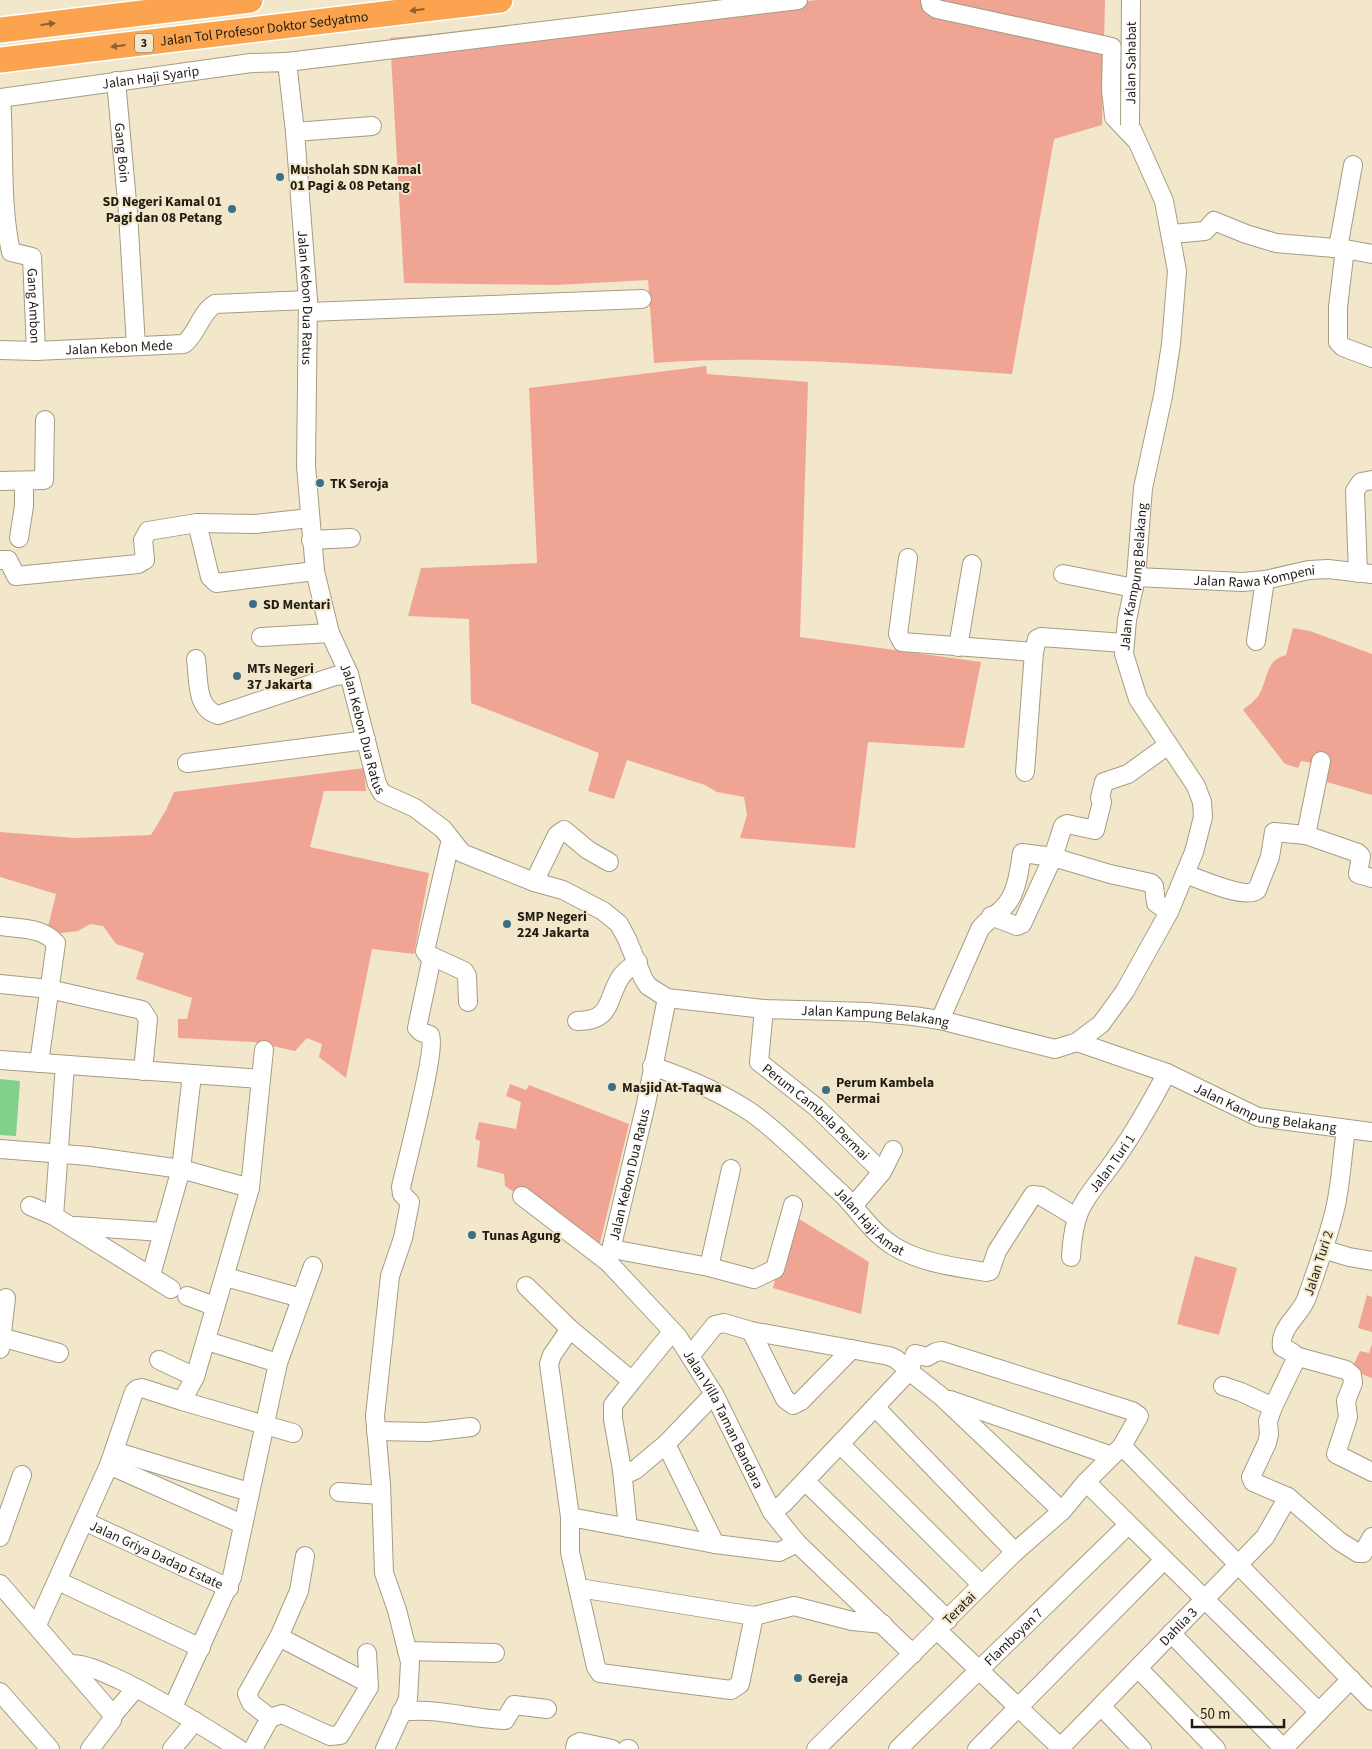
<svg xmlns="http://www.w3.org/2000/svg" width="1372" height="1749" font-family="'Source Sans 3',sans-serif">
  <style>
    .green { fill: #f0a594 }
    .water { fill: #82d18b }
    .lines { fill: none; stroke-linecap: round; stroke-linejoin: round }
    .minor-casing { stroke: #a69c82; stroke-width: 20 }
    .highway-casing { stroke: #fff; stroke-width: 28 }
    .minor { stroke: #fff; stroke-width: 18 }
    .highway { stroke: #fba34e; stroke-width: 25 }
    .minor-bridge-casing { stroke: #a69c82; stroke-width: 20; stroke-linecap: butt }
    .minor-bridge { stroke: #fff; stroke-width: 18 }
    .oneway { fill: #8e6030 }
    .poi-dot { fill: #396f8a; stroke: #f2e7cb; stroke-width: 2 }
    .labels { text-anchor: middle; stroke-width: 4; stroke-linejoin: round; paint-order: stroke }
    .shield { fill: #f2e7cb; stroke: #5f594a; stroke-width: 1 }
    .shield-label { font-size: 12px; font-weight: bold; fill: #201c12 }
    .street-label { font-size: 14px; fill: #201c12; stroke: #f2e7cb }
    .poi-label { font-size: 14px; font-weight: bold; fill: #201c12; stroke: #f2e7cb; text-anchor: start }
  </style>
  <rect width="100%" height="100%" fill="#f2e7cb"/>
  <g class="green">
    <path d="M819 0H1105L1102 125 1054 139 1012 374C894 366 773 354 654 363L648 280 556 285 404 283 390 38Z"/>
    <polygon points="706,366 707,374 808,382 800,637 981,662 964,748 868,742 855,848 740,838 747,815 744,797 717,792 705,785 627,760 614,799 588,791 599,753 471,703 469,619 408,616 421,568 537,563 529,388"/>
    <path d="M1293 628 1310 631 1372 654V795L1320 780 1323 765 1301 761 1298 768 1285 764 1243 710C1249 705 1257 699 1260 693 1268 677 1266 660 1286 655Z"/>
    <polygon points="364,768 366,791 324,791 310,847 429,873 414,954 372,949 346,1078 319,1057 322,1044 307,1038 295,1051 254,1042 178,1038 178,1019 187,1019 192,998 136,979 144,953 116,944 103,926 90,924 78,931 53,934 47,931 56,894 0,877 0,832 75,838 151,835 166,810 174,792"/>
    <polygon points="510,1084 526,1090 529,1085 629,1124 599,1247 505,1186 504,1174 477,1167 480,1141 475,1139 479,1122 516,1129 521,1102 506,1096"/>
    <polygon points="791,1214 869,1262 861,1314 773,1288"/>
    <polygon points="1195,1256 1237,1268 1219,1335 1177,1324"/>
    <polygon points="1367,1295 1372,1297 1372,1332 1358,1328"/>
    <polygon points="1372,1344 1372,1378 1351,1370 1360,1351 1369,1353"/>
  </g>
  <polygon class="water" points="0,1079 20,1081 16,1136 0,1135"/>
  <g class="lines">
    <defs>
      <g id="minor">
        <polyline points="930,0 931,5 937,9 1112,47 1111,90 1114,117 1135,139"/>
        <polyline points="287,62 798,0"/>
        <path id="s1" d="M116 81 128 213 136 346"/>
        <path id="s2" d="M0 98 251 63 287 62 295 132 308 300 306 466 315 571 330 633 349 674 377 784 382 793 415 808 443 829 462 853 534 882 563 890 603 911 619 924 627 939 643 978 648 986 667 998 764 1009 868 1012 913 1016 940 1020 1055 1049 1077 1042 1101 1024 1125 991 1169 912 1194 852 1203 817 1202 802 1196 786 1138 699 1124 654 1127 620 1136 577 1143 488 1163 396 1171 344 1177 271 1164 201 1130 125"/>
        <path id="s3" d="M1 98C5 149 0 201 11 252L32 257 36 351"/>
        <polyline points="295,132 372,126"/>
        <polyline points="1172,234 1205,231 1214,221 1246,234 1276,243 1345,249 1338,307 1338,342 1343,347 1372,358"/>
        <polyline points="1338,248 1353,165"/>
        <polyline points="1345,249 1372,254"/>
        <polyline points="308,312 642,299"/>
        <path id="s4" d="M0 350 36 351 184 344C198 333 200 313 215 304L308 300"/>
        <polyline points="0,481 44,480 45,420"/>
        <polyline points="197,523 210,577 216,583 315,571"/>
        <polyline points="19,538 24,506 24,482"/>
        <polyline points="311,540 351,538"/>
        <polyline points="908,558 898,634 902,642 1034,652"/>
        <polyline points="0,560 8,560 16,576 138,564 145,560 143,540 148,531 197,523 255,524 310,518"/>
        <polyline points="1358,573 1355,491 1361,482 1372,480"/>
        <polyline points="1063,574 1134,588"/>
        <path id="s5" d="M1136 577 1242 582 1265 580 1309 570 1328 569 1372 574"/>
        <polyline points="261,637 330,633"/>
        <polyline points="1256,641 1265,580"/>
        <polyline points="958,647 972,564"/>
        <path d="M196 659C199 679 195 708 218 715L335 676 349 674"/>
        <polyline points="1321,761 1306,835 1358,853 1361,856 1358,874 1372,878"/>
        <polyline points="187,763 366,740"/>
        <polyline points="1025,772 1034,652 1037,639 1041,637 1124,643"/>
        <polyline points="451,839 425,951 427,954 464,971 467,976 468,1002"/>
        <path d="M1185 874C1201 879 1244 900 1257 890L1270 857 1274 832 1306 835"/>
        <polyline points="534,882 557,835 564,830 588,850 609,862"/>
        <polyline points="991,916 1017,926 1022,924 1053,857 1063,826 1067,824 1095,830 1102,802 1100,798 1104,782 1128,774 1168,745"/>
        <path d="M0 926C21 929 42 927 56 943L39 1063"/>
        <polyline points="0,984 49,989 142,1010 148,1019 143,1071"/>
        <path id="s6" d="M764 1009 759 1062 816 1107 882 1172"/>
        <path d="M940 1020 980 929C987 920 995 916 1003 908 1017 895 1019 871 1022 853L1053 857 1110 874 1151 883 1154 886 1156 903 1169 912"/>
        <path d="M577 1021C612 1021 606 1001 620 978 624 971 632 966 638 962"/>
        <path id="s7" d="M1077 1042 1167 1073 1258 1117 1372 1132"/>
        <polyline points="0,1060 261,1079 250,1188"/>
        <polyline points="65,1065 54,1216 171,1289"/>
        <path id="s8" d="M652 1066C687 1078 721 1092 752 1113 784 1136 812 1167 842 1194 860 1212 872 1233 895 1247 922 1263 955 1267 986 1272L990 1271 997 1251 1033 1195 1041 1196 1076 1217"/>
        <polyline points="261,1079 264,1050"/>
        <path d="M1346 1130C1342 1156 1341 1184 1335 1209 1328 1239 1317 1268 1307 1297 1302 1314 1279 1327 1282 1347L1293 1353 1296 1359 1273 1407 1268 1421 1269 1434 1267 1443 1251 1477 1253 1482 1288 1497 1339 1541 1358 1553H1363L1372 1537"/>
        <polyline points="0,1149 88,1156 181,1169 250,1188 195,1377 182,1401 142,1388 137,1389 134,1392 109,1465 37,1625"/>
        <path id="s9" d="M522 1196 608 1262 678 1337 714 1394 772 1512 797 1543 913 1654"/>
        <polyline points="854,1205 882,1172 893,1150"/>
        <polyline points="30,1206 54,1216"/>
        <polyline points="76,1226 162,1232"/>
        <polyline points="612,1249 709,1267 754,1279 775,1269 793,1205"/>
        <polyline points="1323,1249 1349,1257 1372,1261"/>
        <path id="s10" d="M1071 1257C1074 1198 1091 1197 1120 1152 1138 1127 1152 1100 1167 1073"/>
        <path id="s11" d="M608 1262 646 1104 667 998"/>
        <polyline points="709,1267 731,1169"/>
        <polyline points="151,1275 181,1169 192,1075"/>
        <polyline points="226,1277 301,1298"/>
        <polyline points="526,1286 570,1329"/>
        <polyline points="187,1296 214,1306"/>
        <polyline points="751,1331 785,1399 793,1405 801,1401 852,1349"/>
        <polyline points="0,1337 59,1353"/>
        <polyline points="207,1341 278,1363"/>
        <polyline points="0,1349 6,1298"/>
        <polyline points="690,1356 715,1325 724,1323 751,1331 889,1356 896,1359 909,1371 915,1354 927,1357 936,1352 942,1351 1132,1411 1139,1416 1122,1446 1086,1482 1062,1511 1015,1552 816,1749"/>
        <polyline points="1295,1356 1346,1370 1352,1375 1353,1383 1346,1401 1348,1417 1336,1454 1372,1472"/>
        <polyline points="159,1360 195,1377"/>
        <polyline points="632,1381 672,1332"/>
        <polyline points="1223,1386 1241,1392 1273,1407"/>
        <polyline points="950,1400 1112,1456"/>
        <polyline points="182,1401 293,1433"/>
        <polyline points="875,1407 1015,1552"/>
        <polyline points="376,1431 428,1432 471,1427"/>
        <polyline points="666,1444 714,1394"/>
        <polyline points="840,1444 982,1585"/>
        <polyline points="1122,1446 1372,1701"/>
        <polyline points="114,1451 249,1492"/>
        <polyline points="109,1465 242,1524"/>
        <polyline points="622,1470 628,1528"/>
        <polyline points="805,1481 948,1620"/>
        <polyline points="1086,1482 1319,1712"/>
        <polyline points="339,1492 381,1495"/>
        <polyline points="772,1512 783,1504 909,1371 942,1397 1062,1511"/>
        <polyline points="570,1517 715,1544 779,1552 797,1543"/>
        <path id="s12" d="M84 1521 229 1588"/>
        <polyline points="0,1537 22,1475"/>
        <polyline points="58,1581 201,1648"/>
        <polyline points="0,1584 113,1715 112,1720 90,1749"/>
        <polyline points="579,1588 754,1616 740,1684 731,1690 600,1673 596,1667 570,1552 570,1517 549,1364 552,1355 570,1329 632,1381 613,1405 613,1419 622,1470 631,1472 635,1470 666,1444 715,1544"/>
        <polyline points="754,1616 794,1606 852,1621 883,1624"/>
        <polyline points="937,1630 1062,1749"/>
        <polyline points="1171,1633 1283,1748"/>
        <polyline points="279,1637 368,1683"/>
        <polyline points="407,1651 495,1653"/>
        <path d="M70 1664C87 1664 102 1672 118 1679 160 1699 200 1724 239 1749"/>
        <polyline points="1138,1668 1216,1749"/>
        <polyline points="0,1692 50,1749"/>
        <polyline points="1101,1706 1142,1749"/>
        <polyline points="173,1707 232,1577 278,1363 313,1266"/>
        <path d="M401 1712C438 1707 469 1719 505 1720L514 1705 547 1709"/>
        <polyline points="113,1715 136,1688"/>
        <polyline points="270,1718 282,1714 330,1736 340,1735 369,1687 367,1653"/>
        <polyline points="172,1749 195,1721"/>
        <polyline points="253,1749 270,1718 251,1703 247,1694 279,1637 299,1591 305,1556"/>
        <path d="M385 1749 408 1699 410 1662 397 1610 384 1573 381 1484 375 1416 390 1276 403 1238 410 1202 402 1194 401 1187C406 1165 437 1047 430 1035L421 1032 417 1028 432 957"/>
        <polyline points="575,1749 576,1744 580,1742 612,1749"/>
        <polyline points="627,1749 629,1749"/>
        <path id="s13" d="M898 1749 1128 1525"/>
        <polyline points="977,1749 1164,1560"/>
        <path id="s14" d="M1059 1749 1265 1537 1288 1497"/>
        <polyline points="1283,1749 1351,1679"/>
      </g>
      <g id="highway">
        <polyline points="0,30 250,0"/>
        <path id="s15" d="M0 60 500 0"/>
      </g>
    </defs>
    <use href="#minor" class="minor-casing"/>
    <use href="#highway" class="highway-casing"/>
    <use href="#minor" class="minor"/>
    <use href="#highway" class="highway"/>
    <defs>
      <g id="minor-bridge">
        <path id="s16" d="M1130 125 1131 0"/>
      </g>
    </defs>
    <use href="#minor-bridge" class="minor-bridge-casing"/>
    <use href="#minor-bridge" class="minor-bridge"/>
  </g>
  <defs><path id="oneway-solid" d="M-6-.8H1V-3.2L6.5 0L1 3.2V.8H-6Z" transform="scale(1.25)"/></defs>
  <g class="oneway">
    <use href="#oneway-solid" transform="translate(417 10) rotate(173)"/>
    <use href="#oneway-solid" transform="translate(48 24) rotate(-7)"/>
    <use href="#oneway-solid" transform="translate(118 46) rotate(173)"/>
  </g>
  <g class="poi-dot">
    <circle cx="280" cy="177" r="5"/>
    <circle cx="232" cy="209" r="5"/>
    <circle cx="320" cy="483" r="5"/>
    <circle cx="253" cy="604" r="5"/>
    <circle cx="237" cy="676" r="5"/>
    <circle cx="507" cy="924" r="5"/>
    <circle cx="612" cy="1087" r="5"/>
    <circle cx="826" cy="1090" r="5"/>
    <circle cx="472" cy="1235" r="5"/>
    <circle cx="798" cy="1678" r="5"/>
  </g>
  <g class="labels">
    <rect class="shield" x="135" y="33.5" width="18" height="19" rx="4"/>
    <g class="shield-label">
      <text x="144" y="47">3</text>
    </g>
    <g class="street-label">
      <text dy="5" stroke="none"><textPath href="#s15" startOffset="266">Jalan Tol Profesor Doktor Sedyatmo</textPath></text>
      <text dy="5" stroke="none"><textPath href="#s16" startOffset="62">Jalan Sahabat</textPath></text>
      <text dy="5" stroke="none"><textPath href="#s2" startOffset="152">Jalan Haji Syarip</textPath></text>
      <text dy="5" stroke="none"><textPath href="#s1" startOffset="72">Gang Boin</textPath></text>
      <text dy="5" stroke="none"><textPath href="#s2" startOffset="526">Jalan Kebon Dua Ratus</textPath></text>
      <text dy="5" stroke="none"><textPath href="#s3" startOffset="225">Gang Ambon</textPath></text>
      <text dy="5" stroke="none"><textPath href="#s4" startOffset="119">Jalan Kebon Mede</textPath></text>
      <text dy="5" stroke="none"><textPath href="#s5" startOffset="119">Jalan Rawa Kompeni</textPath></text>
      <text dy="5" stroke="none"><textPath href="#s2" startOffset="2339">Jalan Kampung Belakang</textPath></text>
      <text dy="5" stroke="none"><textPath href="#s2" startOffset="965">Jalan Kebon Dua Ratus</textPath></text>
      <text dy="5" stroke="none"><textPath href="#s2" startOffset="1608">Jalan Kampung Belakang</textPath></text>
      <text dy="5" stroke="none"><textPath href="#s7" startOffset="201">Jalan Kampung Belakang</textPath></text>
      <text dy="5" stroke="none"><textPath href="#s6" startOffset="129">Perum Cambela Permai</textPath></text>
      <text dy="5" stroke="none"><textPath href="#s10" startOffset="105">Jalan Turi 1</textPath></text>
      <text dy="5" stroke="none"><textPath href="#s11" startOffset="90">Jalan Kebon Dua Ratus</textPath></text>
      <text dy="5" stroke="none"><textPath href="#s8" startOffset="271">Jalan Haji Amat</textPath></text>
      <text transform="translate(1318 1263) rotate(-72)" y="5">Jalan Turi 2</text>
      <text dy="5" stroke="none"><textPath href="#s9" startOffset="305">Jalan Villa Taman Bandara</textPath></text>
      <text dy="5" stroke="none"><textPath href="#s12" startOffset="80">Jalan Griya Dadap Estate</textPath></text>
      <text transform="translate(959 1608) rotate(-45)" y="5">Teratai</text>
      <text dy="5" stroke="none"><textPath href="#s14" startOffset="171">Dahlia 3</textPath></text>
      <text dy="5" stroke="none"><textPath href="#s13" startOffset="161">Flamboyan 7</textPath></text>
    </g>
    <g class="poi-label">
      <text x="290" y="174">Musholah SDN Kamal<tspan x="290" dy="16">01 Pagi &amp; 08 Petang</tspan></text>
      <text x="222" y="206" text-anchor="end">SD Negeri Kamal 01<tspan x="222" dy="16">Pagi dan 08 Petang</tspan></text>
      <text x="330" y="488">TK Seroja</text>
      <text x="263" y="609">SD Mentari</text>
      <text x="247" y="673">MTs Negeri<tspan x="247" dy="16">37 Jakarta</tspan></text>
      <text x="517" y="921">SMP Negeri<tspan x="517" dy="16">224 Jakarta</tspan></text>
      <text x="836" y="1087">Perum Kambela<tspan x="836" dy="16">Permai</tspan></text>
      <text x="622" y="1092">Masjid At-Taqwa</text>
      <text x="482" y="1240">Tunas Agung</text>
      <text x="808" y="1683">Gereja</text>
    </g>
  </g>
  <path d="M1192 1719v8h92v-8" fill="none" stroke="#201c12" stroke-width="2.5"/>
  <text x="1200" y="1719" font-size="15" fill="#201c12" stroke="#f2e7cb" stroke-width="4" paint-order="stroke">50 m</text>
</svg>
